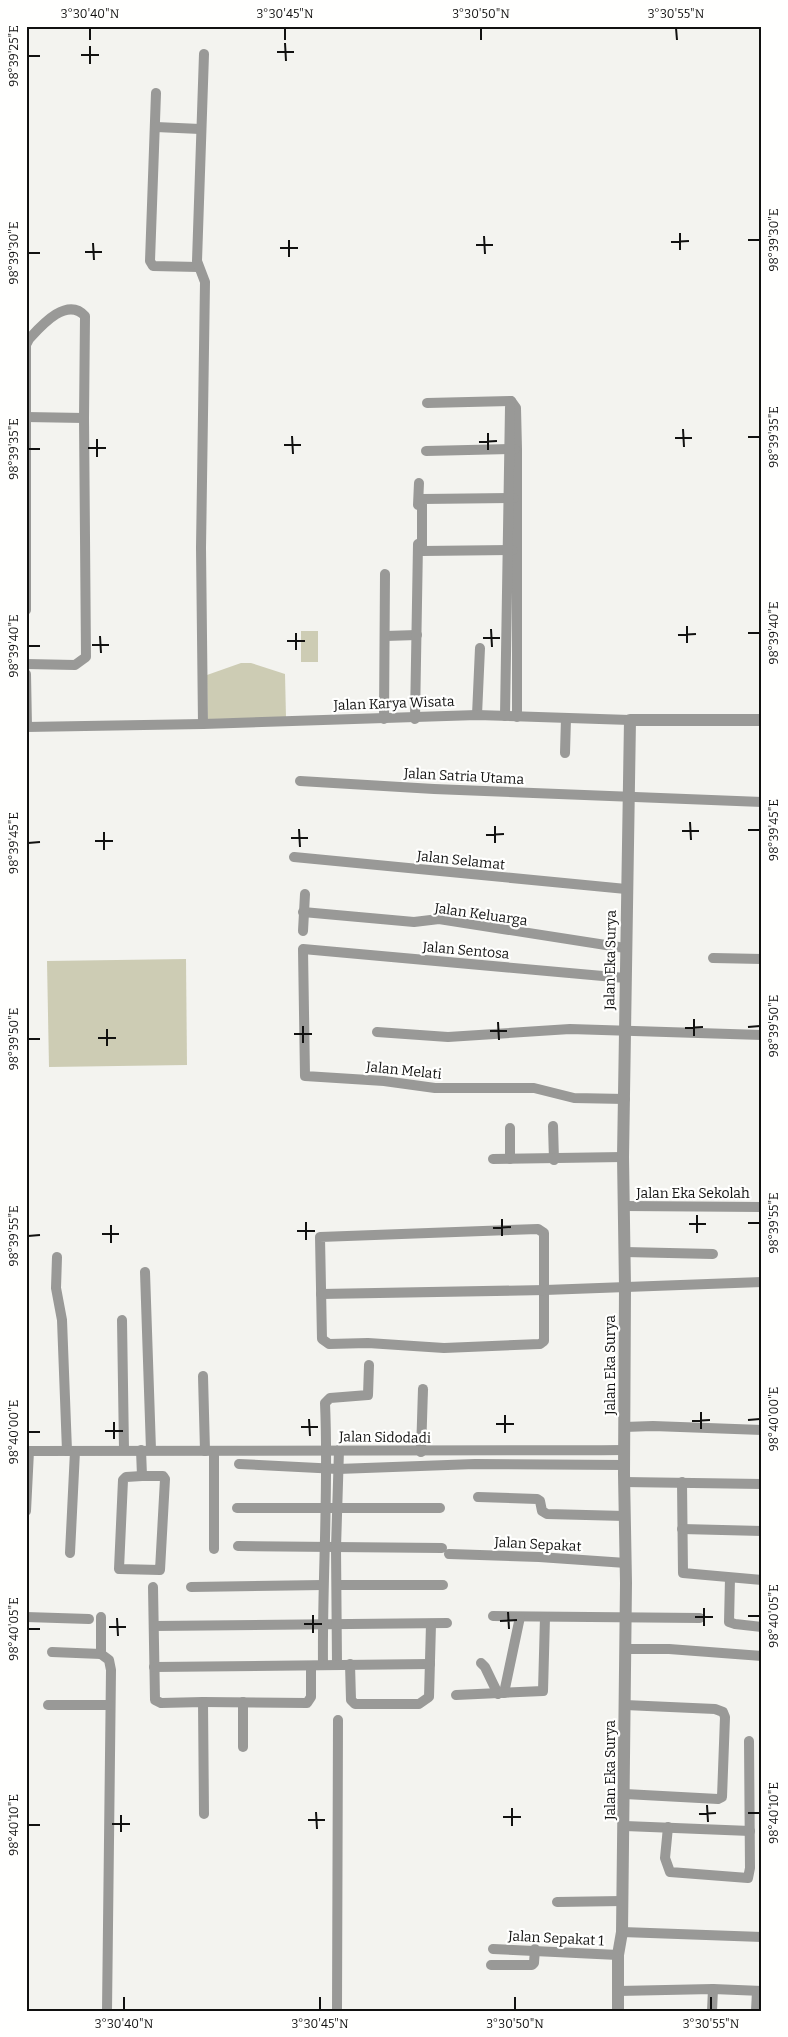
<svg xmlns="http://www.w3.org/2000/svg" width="788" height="2037" font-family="Bitter,serif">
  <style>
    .green { fill: #cdccb4 }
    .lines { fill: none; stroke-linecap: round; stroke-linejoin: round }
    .minor { stroke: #999997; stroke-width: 10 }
    .tertiary { stroke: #999997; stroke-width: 12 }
    .ticks { fill: none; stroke: #111110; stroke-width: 2 }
    .labels { text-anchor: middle; stroke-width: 4.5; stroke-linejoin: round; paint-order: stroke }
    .street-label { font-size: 14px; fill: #111110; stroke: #fffffe }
    .neatline { fill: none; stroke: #111110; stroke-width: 2 }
    .ticks-label { font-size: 12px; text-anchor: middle; fill: #111110 }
  </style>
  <rect width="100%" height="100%" fill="#f3f3ef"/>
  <g class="green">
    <rect x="301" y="631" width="17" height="31"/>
    <polygon points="241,663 251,663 285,674 286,718 208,719 207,675"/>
    <polygon points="186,959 187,1065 49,1067 47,961"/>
  </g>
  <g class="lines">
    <g class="minor">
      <polyline points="156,93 150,261 153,266 198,267"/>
      <polyline points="156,127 200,129"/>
      <polyline points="26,344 26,610"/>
      <polyline points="511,401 516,408 517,449 517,717"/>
      <polyline points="427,403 511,401"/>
      <polyline points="26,417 84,418"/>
      <polyline points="426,451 515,449"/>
      <polyline points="418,505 419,483"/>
      <polyline points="513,550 422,551 422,499 514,498"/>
      <polyline points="385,636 417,635"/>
      <path d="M26 664 75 665 86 657 84 418 85 316C67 296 41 326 29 339L27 343"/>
      <polyline points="26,674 27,727"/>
      <polyline points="477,715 480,648"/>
      <polyline points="505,716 510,407"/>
      <polyline points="384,719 385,574"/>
      <polyline points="415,719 418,544"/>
      <polyline points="203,724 201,548 205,282 197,261 204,54"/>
      <polyline points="26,727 203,724 477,715 630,720"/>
      <polyline points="565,753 566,718"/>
      <polyline points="300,781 434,789 762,802"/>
      <polyline points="294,857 626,889"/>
      <polyline points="303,912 414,922 439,919 625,948"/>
      <polyline points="303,931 305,894"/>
      <polyline points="713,958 762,959"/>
      <polyline points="625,978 303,949 305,1076 384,1081 435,1088 534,1088 574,1098 625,1099"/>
      <polyline points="377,1032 448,1037 570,1029 762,1035"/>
      <polyline points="553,1126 554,1160"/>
      <polyline points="493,1159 623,1157"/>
      <polyline points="510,1159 510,1128"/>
      <polyline points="625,1206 762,1207"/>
      <polygon points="538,1229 544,1233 544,1341 540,1344 444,1348 368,1343 329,1344 322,1339 320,1237"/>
      <polyline points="625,1252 713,1254"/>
      <polyline points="57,1257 56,1288 62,1320 67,1451"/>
      <polyline points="145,1272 151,1450"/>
      <polyline points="321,1294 545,1290 762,1282"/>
      <polyline points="122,1320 124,1450"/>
      <polyline points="203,1376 205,1451"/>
      <polyline points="624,1427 653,1426 762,1430"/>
      <polyline points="141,1450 142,1476"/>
      <path d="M26 1451C226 1449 425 1452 624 1450"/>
      <polyline points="214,1452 214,1549"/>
      <polyline points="421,1452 423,1389"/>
      <polyline points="239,1464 338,1469 475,1464 624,1465"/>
      <polygon points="142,1476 163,1476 165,1479 160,1570 119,1569 123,1480 126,1477"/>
      <polyline points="624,1482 762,1484"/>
      <polyline points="682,1482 683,1573 762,1580"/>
      <polyline points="478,1497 537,1499 540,1501 542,1511 547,1514 625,1516"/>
      <polyline points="237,1508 440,1508"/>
      <polyline points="26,1511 29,1451"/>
      <polyline points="682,1529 762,1531"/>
      <polyline points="238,1546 442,1548"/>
      <polyline points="70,1553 75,1451"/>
      <polyline points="449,1554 539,1557 626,1563"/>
      <polyline points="730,1578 729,1622 735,1624 762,1627"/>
      <polyline points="338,1585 443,1585"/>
      <polyline points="153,1587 155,1700 161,1703 203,1702 204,1814"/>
      <polyline points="191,1587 323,1585"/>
      <polyline points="493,1616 700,1618"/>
      <polyline points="26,1617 89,1619"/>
      <polyline points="101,1617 101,1654 109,1660 111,1670 107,2011"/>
      <polyline points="154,1626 447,1623"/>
      <polyline points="626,1649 669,1649 762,1656"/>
      <polyline points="52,1652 101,1654"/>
      <polyline points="481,1663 485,1667 498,1694"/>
      <polyline points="337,1664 336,1548 339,1450"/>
      <polyline points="350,1664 351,1700 355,1704 419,1704 429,1697 431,1624"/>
      <path d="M323 1665C322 1578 329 1491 325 1403L330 1398 368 1395 369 1365"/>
      <polyline points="154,1667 430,1664"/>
      <polyline points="504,1693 520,1617"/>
      <polyline points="456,1695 543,1691 545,1617"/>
      <polyline points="203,1702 307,1703 311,1697 311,1666"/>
      <polyline points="243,1702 243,1747"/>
      <polyline points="48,1705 109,1705"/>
      <polyline points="625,1794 718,1799 722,1797 725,1717 723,1712 715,1709 625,1705"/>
      <polyline points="625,1826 750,1831"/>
      <polyline points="668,1827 665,1858 670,1872 748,1878 750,1868 749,1741"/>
      <polyline points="557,1902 622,1901"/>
      <polyline points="622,1932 762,1937"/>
      <polyline points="493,1949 618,1955"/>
      <polyline points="491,1965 532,1965 534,1963 535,1949"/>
      <polyline points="618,1991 713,1989 762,1991"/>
      <polyline points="337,2011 338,1720"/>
      <polyline points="712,2011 713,1989"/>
      <polyline points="756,2011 757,1991"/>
    </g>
    <polyline class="tertiary" points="618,2011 618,1955 622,1932 626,1583 624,1474 625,1287 623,1157 630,720 762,720"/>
  </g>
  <path class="ticks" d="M90 28V40M285 28V40M481 28V40M676 28 677 40M285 43 286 61M90 46V64M277 52H294M81 55H99M28 56H40M680 233V250M484 236 485 254M289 240V257M748 240H760M671 242 689 241M93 243 94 260M476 245H493M280 248H298M85 252H102M28 253H40M683 429 684 447M488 433V450M292 436 293 454M748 437H760M675 438H692M97 439V457M479 442 497 441M284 445H301M88 448H106M28 449H40M687 626V643M491 629 492 647M296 633V650M748 633H760M678 635 696 634M100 636 101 653M483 638H500M287 641H305M92 645H109M28 646H40M690 822 691 840M495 826V843M299 829 300 847M748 830H760M682 831H699M104 832V850M486 835 504 834M291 838H308M95 841H113M28 843 40 842M694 1019V1036M498 1022 499 1040M303 1026V1043M748 1027 760 1026M685 1028 703 1027M107 1029V1046M490 1031H507M294 1034H312M98 1038H116M28 1039H40M697 1215V1233M502 1219V1236M306 1222V1240M748 1223H760M689 1224H706M111 1225V1243M493 1228 511 1227M297 1231H315M102 1234H119M28 1236 40 1235M701 1412V1429M505 1415V1433M309 1419 310 1436M748 1420 760 1419M692 1421 710 1420M114 1422V1439M496 1424H514M301 1427H318M105 1431H123M28 1432H40M704 1608V1626M508 1612 509 1629M313 1615V1633M748 1616H760M695 1617H713M117 1618 118 1636M500 1621 517 1620M304 1624H322M109 1627H126M28 1629H40M707 1805 708 1822M512 1808V1826M316 1812 317 1829M748 1813H760M699 1814 716 1813M121 1815V1832M503 1817H521M308 1820H325M112 1824H130M28 1825H40M124 1997V2010M320 1997V2010M515 1997V2010M711 1997V2010"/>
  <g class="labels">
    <g class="street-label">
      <text transform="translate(394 703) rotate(-2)" y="5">Jalan Karya Wisata</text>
      <text transform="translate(464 776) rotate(3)" y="5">Jalan Satria Utama</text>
      <text transform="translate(461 860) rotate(6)" y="5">Jalan Selamat</text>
      <text transform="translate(481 914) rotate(8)" y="5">Jalan Keluarga</text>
      <text transform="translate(466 950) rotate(5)" y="5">Jalan Sentosa</text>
      <text transform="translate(610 960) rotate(-89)" y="5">Jalan Eka Surya</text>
      <text transform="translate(404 1070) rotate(6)" y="5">Jalan Melati</text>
      <text x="693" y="1198">Jalan Eka Sekolah</text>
      <text transform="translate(610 1365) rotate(-90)" y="5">Jalan Eka Surya</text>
      <text transform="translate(385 1437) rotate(1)" y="5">Jalan Sidodadi</text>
      <text transform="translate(538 1544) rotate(3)" y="5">Jalan Sepakat</text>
      <text transform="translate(610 1770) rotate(-90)" y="5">Jalan Eka Surya</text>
      <text transform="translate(556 1938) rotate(3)" y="5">Jalan Sepakat 1</text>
    </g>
  </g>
  <rect width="788" height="2037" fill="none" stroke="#fffffe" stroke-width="55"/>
  <rect x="28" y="28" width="732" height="1982" class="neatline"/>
  <g class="ticks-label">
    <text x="90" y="18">3°30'40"N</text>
    <text x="285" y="18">3°30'45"N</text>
    <text x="481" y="18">3°30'50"N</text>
    <text x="676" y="18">3°30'55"N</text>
    <text transform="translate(14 56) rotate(-90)" y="4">98°39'25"E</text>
    <text transform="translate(774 240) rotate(-90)" y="4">98°39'30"E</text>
    <text transform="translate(14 253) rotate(-90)" y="4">98°39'30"E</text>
    <text transform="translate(774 437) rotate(-90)" y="4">98°39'35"E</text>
    <text transform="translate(14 449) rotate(-90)" y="4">98°39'35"E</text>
    <text transform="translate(774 633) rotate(-90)" y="4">98°39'40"E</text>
    <text transform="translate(14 646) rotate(-90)" y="4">98°39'40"E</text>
    <text transform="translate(774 830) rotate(-90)" y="4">98°39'45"E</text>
    <text transform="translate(14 843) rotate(-90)" y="4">98°39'45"E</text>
    <text transform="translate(774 1026) rotate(-90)" y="4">98°39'50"E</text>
    <text transform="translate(14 1039) rotate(-90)" y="4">98°39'50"E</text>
    <text transform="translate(774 1223) rotate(-90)" y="4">98°39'55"E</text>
    <text transform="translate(14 1236) rotate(-90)" y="4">98°39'55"E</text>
    <text transform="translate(774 1419) rotate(-90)" y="4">98°40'00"E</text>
    <text transform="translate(14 1432) rotate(-90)" y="4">98°40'00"E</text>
    <text transform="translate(774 1616) rotate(-90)" y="4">98°40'05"E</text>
    <text transform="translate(14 1629) rotate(-90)" y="4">98°40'05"E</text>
    <text transform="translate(774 1813) rotate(-90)" y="4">98°40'10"E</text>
    <text transform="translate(14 1825) rotate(-90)" y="4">98°40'10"E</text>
    <text x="124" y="2028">3°30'40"N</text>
    <text x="320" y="2028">3°30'45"N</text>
    <text x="515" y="2028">3°30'50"N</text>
    <text x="711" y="2028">3°30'55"N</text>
  </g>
</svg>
